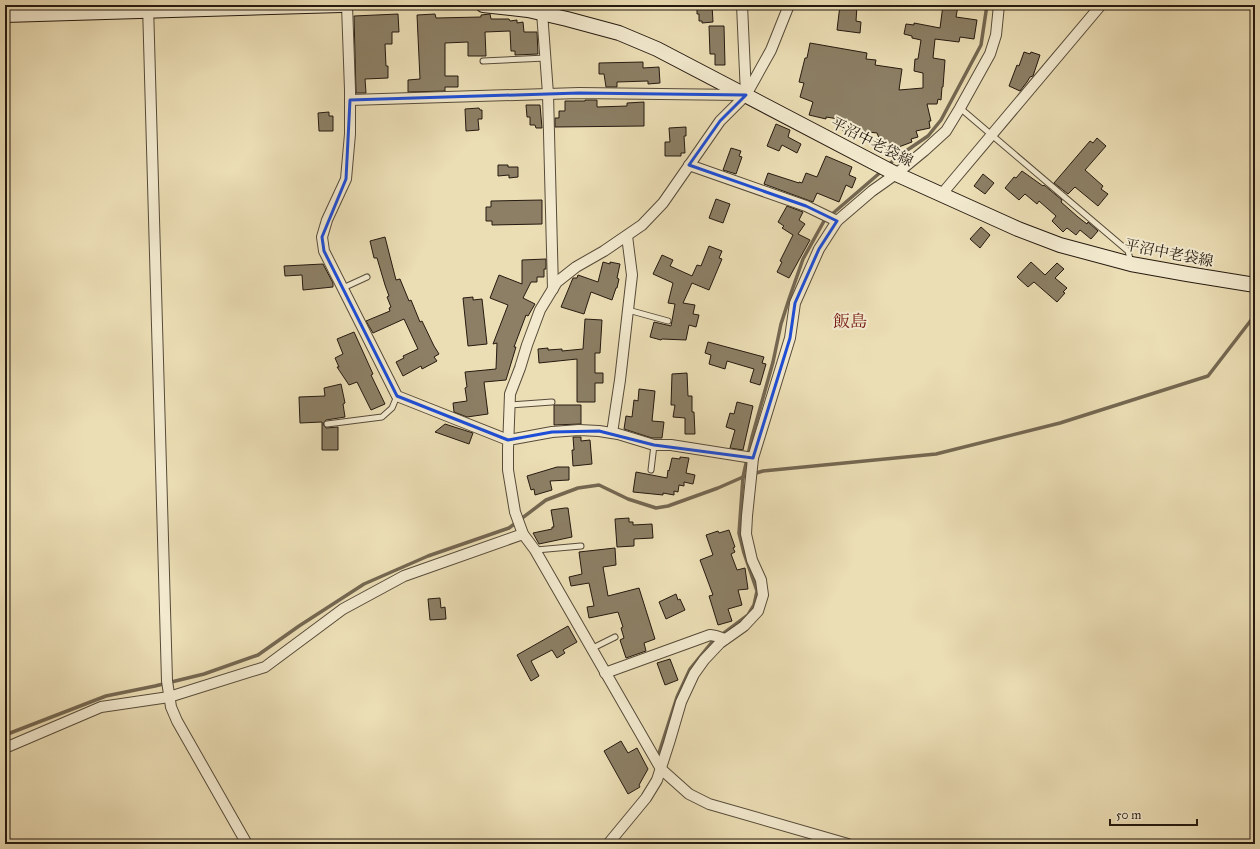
<svg xmlns="http://www.w3.org/2000/svg" width="1260" height="849" font-family="'IM FELL Great Primer','Noto Serif JP',serif">
  <style>
    .lines { fill: none; stroke-linecap: round; stroke-linejoin: round }
    .stream { stroke: #746751; stroke-width: 3.5 }
    .building { fill: #8c7f65; stroke: #251a10 }
    .service-casing { stroke: #564b39; stroke-width: 7 }
    .minor-casing { stroke: #564b39; stroke-width: 12 }
    .secondary-casing { stroke: #251a10; stroke-width: 16 }
    .service { stroke: #f2e9ce; stroke-width: 5 }
    .minor { stroke: #f2e9ce; stroke-width: 10 }
    .secondary { stroke: #f2e9ce; stroke-width: 14 }
    .marked { fill: none; stroke: #1d4ed8; stroke-width: 3; stroke-linejoin: round }
    .labels { text-anchor: middle; stroke-width: 4; stroke-linejoin: round; paint-order: stroke }
    .street-label { font-size: 15px; fill: #251a10; stroke: #f2e9ce }
    .quarter-label { font-size: 17px; fill: #7a1f14; stroke: #f2e9ce }
  </style>
  <rect width="100%" height="100%" fill="#ebddb4"/>
  <filter id="stains"><feTurbulence type="fractalNoise" baseFrequency=".005" numOctaves="4"/><feColorMatrix values="0 0 0 0 .2 0 0 0 0 .09 0 0 0 0 .02 0 0 0 .5 -.17"/></filter>
  <radialGradient id="worn" r=".72"><stop offset=".6" stop-color="#630" stop-opacity="0"/><stop offset="1" stop-color="#630" stop-opacity=".3"/></radialGradient>
  <g class="lines">
    <g class="stream">
      <polyline points="888,165 900,155 928,136 941,120 981,45 987,5"/>
      <polyline points="5,735 106,696 155,686 204,674 258,655 299,626 364,584 428,556 509,528 546,500 578,488 599,485 628,499 656,508 668,506 718,488 743,477 763,471 936,454 1060,423 1208,376 1255,315"/>
      <polyline points="659,753 677,697 690,669 712,642 748,615 754,605 757,591 744,553 739,533 743,477 752,437 773,362 781,324 789,299 803,259 824,221 882,171"/>
    </g>
  </g>
  <g class="building">
    <polygon points="697,5 712,5 713,22 702,23 702,21 699,21 699,14 697,14"/>
    <polygon points="840,5 857,6 856,21 861,22 860,33 837,30"/>
    <polygon points="943,5 958,6 956,17 977,20 974,39 960,37 959,42 935,39 933,58 945,60 943,87 942,87 941,100 938,99 937,104 927,104 931,121 929,121 930,128 916,131 918,137 911,139 912,142 888,151 887,147 883,148 877,133 852,130 852,132 843,131 845,120 826,117 826,119 809,115 813,102 800,97 804,83 799,82 805,58 807,58 810,43 867,53 866,59 876,60 875,65 902,69 899,90 923,88 923,73 914,71 915,59 918,59 921,40 912,38 912,36 904,34 906,24 914,25 914,23 940,28"/>
    <polygon points="398,14 399,32 392,32 392,44 385,44 386,66 388,66 388,78 365,79 366,93 356,93 354,16"/>
    <polygon points="435,14 436,18 481,17 481,15 490,14 491,19 509,19 510,21 517,20 517,23 523,22 524,32 537,32 538,54 515,55 515,51 511,51 510,31 485,32 486,56 468,56 468,42 445,43 445,76 458,76 458,87 445,87 445,91 408,92 408,80 420,79 417,15"/>
    <polygon points="709,26 724,26 725,65 715,65 715,54 710,54"/>
    <polygon points="1024,52 1030,54 1031,52 1040,55 1033,76 1030,77 1027,82 1020,91 1009,86 1017,65 1019,66"/>
    <polygon points="643,62 643,68 659,67 660,83 648,84 648,81 617,82 617,87 606,87 604,74 599,74 599,63"/>
    <polygon points="585,100 597,100 597,107 627,106 627,103 644,102 644,126 555,127 555,118 559,118 559,111 565,111 565,101 585,101"/>
    <polygon points="526,105 540,105 542,128 536,128 535,125 530,125 530,117 527,117"/>
    <polygon points="479,108 480,110 482,110 482,119 478,119 479,130 466,131 465,109"/>
    <polygon points="329,112 329,116 333,116 333,131 319,131 318,113"/>
    <polygon points="776,124 790,130 788,137 801,144 797,153 782,145 779,151 767,146"/>
    <polygon points="686,127 686,136 684,136 685,153 681,153 681,156 665,156 665,142 670,142 669,128"/>
    <polygon points="1097,138 1106,146 1085,170 1103,186 1101,189 1108,194 1098,206 1075,187 1068,194 1054,183 1090,141 1093,143"/>
    <polygon points="731,148 741,151 739,156 742,157 736,174 723,170"/>
    <polygon points="826,156 852,167 849,175 856,178 852,188 846,185 839,202 817,193 813,202 764,184 768,173 799,183 799,182 802,183 806,173 817,177"/>
    <polygon points="498,165 508,165 508,167 518,167 518,177 509,178 509,175 498,176"/>
    <polygon points="1022,171 1043,186 1044,185 1062,200 1061,202 1078,217 1087,224 1088,222 1098,231 1091,239 1080,230 1076,235 1067,228 1063,232 1052,221 1056,216 1039,201 1037,204 1025,194 1019,200 1005,188 1014,177 1016,178"/>
    <polygon points="983,174 994,183 985,194 974,186"/>
    <polygon points="716,199 730,204 723,223 709,218"/>
    <polygon points="542,200 542,224 492,225 492,221 486,221 486,207 491,207 491,201"/>
    <polygon points="787,206 803,212 799,220 805,224 798,234 810,240 789,278 777,272 782,262 780,261 793,235 782,228 784,226 778,222"/>
    <polygon points="981,227 990,235 980,248 970,239"/>
    <polygon points="385,237 396,280 400,279 409,301 411,300 420,322 422,321 434,346 439,354 434,357 437,361 422,369 421,366 403,376 396,362 404,358 403,356 418,349 404,319 373,333 366,321 390,311 389,308 391,307 387,297 389,296 385,285 377,258 374,258 370,241"/>
    <polygon points="709,246 722,251 719,258 722,259 709,290 692,283 683,303 695,305 693,314 699,315 696,327 689,325 686,340 662,339 661,340 650,337 654,322 671,326 675,304 668,303 673,283 653,274 662,255 673,260 670,266 692,276 697,265 701,266"/>
    <polygon points="546,259 546,269 544,269 544,277 537,277 537,282 531,282 523,298 535,304 528,316 526,315 514,347 516,347 506,380 484,382 488,414 467,417 454,412 453,403 467,401 465,388 467,387 465,372 496,369 497,343 493,344 508,305 490,298 499,275 522,284 522,260"/>
    <polygon points="603,262 610,264 610,262 620,264 617,278 619,279 617,288 616,288 612,300 591,292 584,314 561,307 573,278 577,278 578,275 598,282"/>
    <polygon points="1031,262 1045,275 1057,263 1064,269 1055,278 1067,288 1063,292 1065,293 1057,302 1034,282 1028,287 1017,277"/>
    <polygon points="323,264 333,283 333,287 303,290 302,275 285,276 284,266"/>
    <polygon points="473,297 473,300 482,299 487,344 468,346 463,298"/>
    <polygon points="585,319 602,320 600,353 595,353 595,373 603,373 603,383 595,383 595,402 577,402 577,359 539,363 538,349 548,348 548,350 562,349 562,351 583,349"/>
    <polygon points="354,332 373,374 371,375 385,404 371,410 357,382 349,385 337,367 339,367 335,358 343,354 337,339"/>
    <polygon points="708,342 764,357 762,363 766,364 760,385 750,382 754,369 727,361 725,369 709,364 711,355 705,353"/>
    <polygon points="687,373 688,396 692,396 692,412 694,412 695,434 685,434 685,418 673,417 675,405 671,405 672,374"/>
    <polygon points="341,384 345,403 343,404 345,417 326,420 323,424 326,428 338,427 338,450 322,450 322,422 300,423 299,397 325,396 324,388"/>
    <polygon points="639,389 655,391 652,421 664,422 662,438 652,438 624,429 626,416 632,417 634,400 638,401"/>
    <polygon points="737,402 753,406 743,450 730,448 735,430 726,427 730,413 734,414"/>
    <polygon points="554,405 581,405 581,424 554,425"/>
    <polygon points="445,424 473,433 469,444 435,432"/>
    <polygon points="573,437 581,437 581,441 590,440 592,464 573,466 572,450 574,450"/>
    <polygon points="680,457 689,458 686,473 695,475 693,484 684,482 684,486 679,485 678,492 674,491 674,495 663,493 663,495 633,492 636,472 667,478 668,470 669,471 672,458 680,459"/>
    <polygon points="557,467 569,467 569,480 550,481 552,490 535,495 534,489 531,490 527,476"/>
    <polygon points="565,508 568,508 572,537 539,544 533,533 552,529 552,527 554,527 551,510"/>
    <polygon points="629,518 629,522 633,522 633,525 652,524 653,538 634,539 634,546 617,547 615,519"/>
    <polygon points="729,530 735,547 733,548 735,552 731,554 737,570 745,568 748,589 738,590 742,605 728,609 732,621 718,625 709,596 713,595 700,560 713,555 706,535 718,531 719,533"/>
    <polygon points="615,548 616,565 603,567 608,596 639,588 655,639 644,643 646,651 626,658 620,640 624,638 621,628 623,627 618,612 589,618 587,607 594,606 589,583 571,586 569,577 582,574 579,552"/>
    <polygon points="676,594 678,600 680,599 685,610 666,619 659,602"/>
    <polygon points="440,598 441,608 445,607 446,619 430,620 428,599"/>
    <polygon points="568,626 577,642 563,650 565,653 557,658 552,650 531,661 539,676 531,681 517,655"/>
    <polygon points="670,659 678,680 665,685 657,663"/>
    <polygon points="621,741 628,753 637,748 648,769 639,785 640,787 628,794 604,751"/>
  </g>
  <g class="lines">
    <defs>
      <g id="service">
        <polyline points="483,61 546,58"/>
        <polyline points="960,108 1128,251 1131,263"/>
        <polyline points="343,288 367,277"/>
        <polyline points="628,310 668,321"/>
        <polyline points="510,405 552,402"/>
        <polyline points="327,424 382,417 392,408 397,396"/>
        <polyline points="651,470 654,445"/>
        <polyline points="536,550 581,546"/>
        <polyline points="591,649 615,637"/>
      </g>
      <g id="minor">
        <polyline points="148,5 167,681 171,707 177,721 247,844"/>
        <polyline points="347,5 350,90 350,134 346,179 327,220 322,237 324,251 397,396 508,440 552,432 579,430 599,431 618,434 654,445 671,445 753,458"/>
        <polyline points="742,5 746,95"/>
        <polyline points="789,5 771,50 746,95 720,121 663,203 642,225 604,251 576,267 557,282 540,310 527,345 520,368 510,394 508,449 508,470 515,512 523,534 535,550 661,769 689,794 709,804 848,844"/>
        <polyline points="542,12 548,94 553,289"/>
        <polyline points="350,100 579,93 742,95"/>
        <polyline points="689,165 806,206 837,221"/>
        <polyline points="941,195 1101,5"/>
        <polyline points="612,433 620,380 632,275 627,236"/>
        <polyline points="605,673 710,635 716,636 725,639"/>
        <polyline points="5,748 101,707 169,697 265,667 343,609 404,576 523,534"/>
        <polyline points="608,844 646,798 657,780 669,743 681,702 694,674 704,660 720,643 744,626 758,611 763,595 761,580 752,560 746,534 747,516 753,458 790,338 795,303 819,249 837,221 872,191 896,174 924,151 946,131 960,108 990,54 996,35 999,5"/>
      </g>
      <g id="secondary">
        <polyline points="483,5 528,10 567,19 619,33 657,49 896,174 1018,229 1060,245 1131,264 1187,274 1255,285"/>
        <polyline points="5,15 341,5"/>
      </g>
    </defs>
    <use href="#service" class="service-casing"/>
    <use href="#minor" class="minor-casing"/>
    <use href="#secondary" class="secondary-casing"/>
    <use href="#service" class="service"/>
    <use href="#minor" class="minor"/>
    <use href="#secondary" class="secondary"/>
  </g>
  <path class="marked" d="M579 93 746 95 720 121 689 165 806 206 837 221 819 249 795 303 790 338 753 458 654 445 599 431 552 432 508 440 397 396 324 251 322 237 346 179 350 100Z"/>
  <g class="labels">
    <g class="street-label">
      <text transform="translate(872 142) rotate(27)" y="5">平沼中老袋線</text>
      <text transform="translate(1169 253) rotate(11)" y="5">平沼中老袋線</text>
    </g>
    <g class="quarter-label">
      <text x="850" y="327">飯島</text>
    </g>
  </g>
  <rect width="1260" height="849" fill="none" stroke="#ebddb4" stroke-width="20"/>
  <rect x="6" y="6" width="1248" height="837" fill="none" stroke="#251a10" stroke-width="2"/>
  <rect x="10" y="10" width="1240" height="829" fill="none" stroke="#251a10"/>
  <path d="M1110 819v6h87v-6" fill="none" stroke="#251a10" stroke-width="2"/>
  <text x="1116" y="819" font-size="12" fill="#251a10" stroke="#f2e9ce" stroke-width="3" paint-order="stroke">50 m</text>
  <rect width="100%" height="100%" filter="url(#stains)"/>
  <rect width="100%" height="100%" fill="url(#worn)"/>
</svg>
